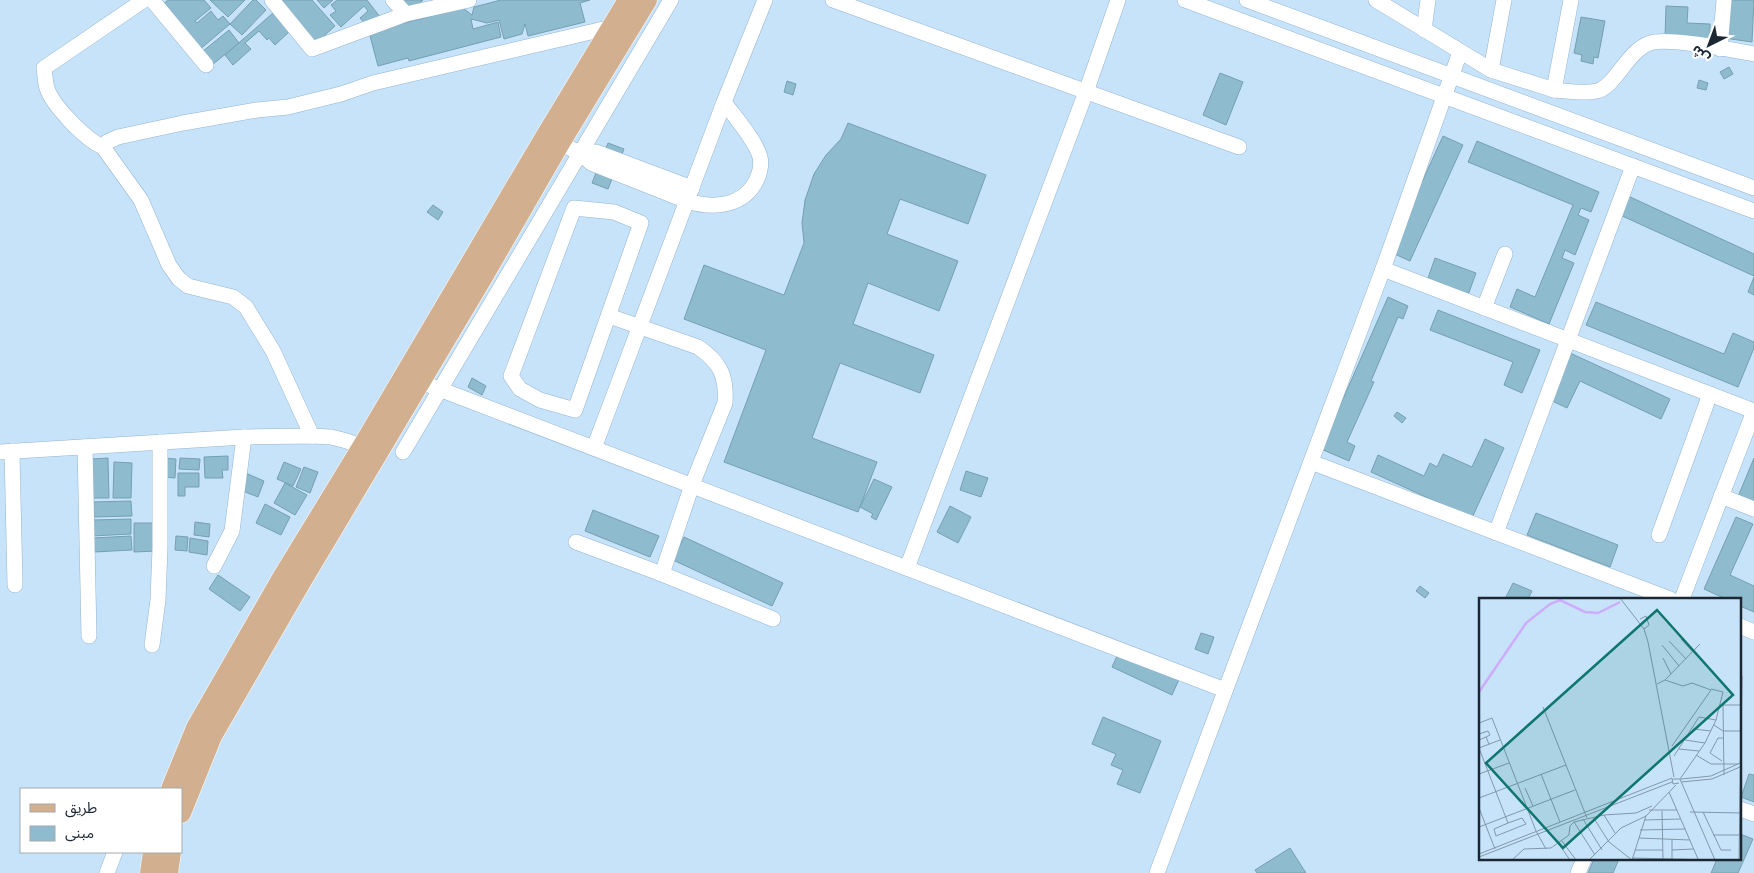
<svg xmlns="http://www.w3.org/2000/svg" width="1754" height="873" font-family="'Titillium Web','Noto Sans Arabic',sans-serif">
  <style>
    .building { fill: #8ebbcd; stroke: #74a0b1 }
    .lines { fill: none; stroke-linecap: round; stroke-linejoin: round }
    .minor-casing { stroke: #93b4d0; stroke-width: 16 }
    .major-casing { stroke: #fff; stroke-width: 21 }
    .minor { stroke: #fff; stroke-width: 15 }
    .major { stroke: #d2af8e; stroke-width: 20 }
    .inset-river { fill: none; stroke: #ceacfc; stroke-width: 2.5 }
    .inset-road { fill: none; stroke: #8298aa; stroke-width: 1 }
    .view { fill: #0f766e; fill-opacity: 0.15; stroke: #0f766e; stroke-width: 2.5 }
    .inset-edge { fill: none; stroke: #1b2833; stroke-width: 2.5 }
  </style>
  <rect width="100%" height="100%" fill="#c7e3fa"/>
  <g class="building">
    <polygon points="168,0 204,0 211,8 195,21 197,23 211,11 218,20 223,16 230,24 199,50 162,5"/>
    <polygon points="210,0 245,0 228,17"/>
    <polygon points="253,0 256,0 266,10 242,35 230,24"/>
    <polygon points="280,0 312,0 335,26 315,44"/>
    <polygon points="317,0 333,0 324,8"/>
    <polygon points="337,0 367,0 380,17 368,27 360,18 368,11 364,6 341,27 330,15 336,11 331,5"/>
    <polygon points="398,0 423,0 410,12"/>
    <polygon points="501,0 590,0 580,3 585,22 528,36 525,24 522,34 504,39 499,20 487,23 471,19 473,29 498,22 501,37 409,61 408,58 378,66 369,32 463,8 472,15 474,7"/>
    <polygon points="1729,0 1754,0 1752,42 1724,38"/>
    <polygon points="1666,6 1688,7 1687,23 1710,24 1710,40 1665,37"/>
    <polygon points="273,13 289,32 275,45 269,38 267,40 259,31 245,43 251,49 233,65 225,55"/>
    <polygon points="1581,17 1605,21 1598,58 1594,57 1593,64 1581,61 1582,55 1574,53"/>
    <polygon points="229,30 239,43 212,65 202,52"/>
    <polygon points="1729,67 1733,74 1724,79 1720,72"/>
    <polygon points="1220,73 1243,82 1226,125 1203,115"/>
    <polygon points="1699,80 1708,83 1706,90 1697,88"/>
    <polygon points="787,81 796,84 793,95 784,92"/>
    <polygon points="848,123 986,175 968,224 900,199 887,234 958,261 939,311 868,283 853,324 934,355 920,393 840,363 812,438 877,462 858,512 724,462 766,350 684,319 704,265 784,295 804,243 802,223 805,200 814,174 826,155 841,139"/>
    <polygon points="1443,136 1463,145 1410,261 1390,252"/>
    <polygon points="1477,141 1599,192 1591,212 1581,208 1578,215 1589,220 1575,255 1565,250 1562,258 1574,263 1549,324 1510,307 1517,289 1535,297 1573,205 1468,162"/>
    <polygon points="608,143 624,149 608,189 592,183"/>
    <polygon points="1628,196 1754,254 1754,276 1620,215"/>
    <polygon points="433,205 443,212 438,220 427,212"/>
    <polygon points="1435,258 1476,273 1468,295 1447,288 1448,286 1428,278"/>
    <polygon points="1754,277 1754,295 1748,292"/>
    <polygon points="1388,297 1408,306 1403,319 1398,317 1371,381 1374,382 1347,442 1355,446 1349,461 1321,449"/>
    <polygon points="1596,302 1724,354 1733,333 1754,342 1754,348 1738,387 1586,325"/>
    <polygon points="1438,310 1540,350 1522,393 1504,385 1513,362 1430,330"/>
    <polygon points="1570,353 1670,399 1661,419 1580,381 1567,408 1548,399"/>
    <polygon points="472,378 486,386 482,395 468,387"/>
    <polygon points="1397,412 1406,418 1402,423 1394,416"/>
    <polygon points="1485,439 1504,448 1472,518 1371,472 1378,455 1424,476 1430,463 1437,467 1443,454 1472,467"/>
    <polygon points="228,456 228,470 222,470 223,478 205,478 204,457"/>
    <polygon points="108,458 109,498 93,498 92,459"/>
    <polygon points="164,458 176,459 175,478 162,477"/>
    <polygon points="180,458 200,459 199,470 179,469"/>
    <polygon points="1754,458 1754,507 1737,499"/>
    <polygon points="114,462 132,463 131,498 113,498"/>
    <polygon points="284,462 301,469 293,486 277,479"/>
    <polygon points="304,467 318,472 310,493 296,487"/>
    <polygon points="966,471 988,478 981,497 960,490"/>
    <polygon points="243,472 264,481 258,497 240,490"/>
    <polygon points="178,473 199,473 199,487 185,487 185,496 178,496"/>
    <polygon points="874,479 892,487 876,520 871,517 873,514 860,507"/>
    <polygon points="285,483 307,495 295,515 274,503"/>
    <polygon points="131,501 132,516 94,517 93,502"/>
    <polygon points="265,504 290,517 281,535 256,523"/>
    <polygon points="950,506 971,517 958,543 937,532"/>
    <polygon points="593,510 659,536 650,557 585,531"/>
    <polygon points="1536,513 1618,545 1610,567 1527,535"/>
    <polygon points="1736,517 1753,524 1730,575 1754,586 1754,612 1740,606 1740,599 1726,599 1704,589"/>
    <polygon points="131,519 131,534 92,536 92,520"/>
    <polygon points="195,522 210,524 209,537 194,535"/>
    <polygon points="134,523 155,523 156,551 134,552"/>
    <polygon points="131,536 132,550 94,552 93,538"/>
    <polygon points="176,536 188,537 187,551 175,550"/>
    <polygon points="684,537 783,583 772,606 673,560"/>
    <polygon points="190,538 208,541 207,555 189,552"/>
    <polygon points="218,575 250,597 240,611 209,589"/>
    <polygon points="1513,583 1532,591 1528,599 1505,599"/>
    <polygon points="1420,586 1429,593 1425,598 1416,591"/>
    <polygon points="1201,633 1214,637 1208,654 1195,649"/>
    <polygon points="1122,645 1182,673 1172,695 1112,667"/>
    <polygon points="1103,717 1161,741 1140,793 1117,784 1123,770 1111,765 1116,754 1092,744"/>
    <polygon points="1749,774 1754,775 1754,802 1741,797"/>
    <polygon points="1740,834 1753,839 1738,873 1711,873 1717,859 1740,859"/>
    <polygon points="1290,848 1306,873 1257,873 1255,870"/>
    <polygon points="1594,859 1619,859 1613,873 1588,873"/>
  </g>
  <g class="lines">
    <defs>
      <g id="minor">
        <polyline points="152,0 206,65"/>
        <polyline points="272,0 312,49 406,14 469,0"/>
        <polyline points="393,0 406,14"/>
        <polyline points="833,0 1239,147"/>
        <polyline points="1185,0 1754,211"/>
        <polyline points="1247,0 1754,188"/>
        <polyline points="1376,0 1491,70 1554,90 1571,0"/>
        <polyline points="1424,30 1428,0"/>
        <polyline points="1720,49 1724,0"/>
        <polyline points="1491,70 1504,0"/>
        <path d="M1554 90C1567 91 1584 94 1597 91 1616 86 1627 51 1650 43 1666 37 1734 50 1754 54"/>
        <path d="M551 139 580 153 591 163 687 201C713 209 744 207 757 179 760 172 762 165 760 157 756 141 734 116 724 102"/>
        <path d="M103 147C86 140 52 105 47 88 45 82 45 74 44 68L144 0"/>
        <polyline points="580,153 596,152 692,188"/>
        <polygon points="574,208 614,212 641,223 575,410 540,400 520,389 511,376"/>
        <polyline points="1383,269 1754,411"/>
        <polyline points="1484,308 1505,254"/>
        <path d="M609 316 698 347C720 362 727 376 725 403L692 485 662 574"/>
        <polyline points="421,382 1225,690"/>
        <polyline points="312,436 273,351 246,307 233,297 188,286 179,279 169,265 141,200 103,147 107,142 118,137 183,123 257,110 288,107 341,94 373,83 612,27"/>
        <polyline points="85,447 89,636"/>
        <polyline points="594,448 724,102 765,0"/>
        <polyline points="12,451 15,585"/>
        <polyline points="0,452 244,437 312,436 331,437 347,441 371,451"/>
        <polyline points="403,452 671,0"/>
        <polyline points="1311,462 1670,599"/>
        <polyline points="1721,496 1754,509"/>
        <polyline points="1496,533 1633,166"/>
        <polyline points="1659,535 1710,394"/>
        <polyline points="576,542 662,574 773,619"/>
        <polyline points="214,566 232,531 244,437"/>
        <polyline points="907,568 1086,92 1118,0"/>
        <polyline points="1682,599 1754,411"/>
        <polyline points="1740,626 1754,632"/>
        <polyline points="152,645 158,600 160,548 160,442"/>
        <polyline points="1740,809 1754,814"/>
        <polyline points="107,873 115,852"/>
        <polyline points="1157,873 1383,269 1460,52"/>
        <polyline points="1578,873 1584,859"/>
      </g>
      <g id="major">
        <polyline points="171,789 196,728 282,578 362,447 545,137 628,0"/>
        <polyline points="181,813 212,736 298,587 480,282 560,143 647,0"/>
        <polyline points="150,873 153,852"/>
        <polyline points="168,873 171,852"/>
      </g>
    </defs>
    <use href="#minor" class="minor-casing"/>
    <use href="#major" class="major-casing"/>
    <use href="#minor" class="minor"/>
    <use href="#major" class="major"/>
  </g>
  <g transform="translate(1479 598)">
    <rect width="262" height="262" fill="#c7e3fa"/>
    <path class="inset-river" d="M0 94 47 25 71 6 81 2 106 14 119 15 141 4"/>
    <path class="inset-road" d="M141 0 165 31 169 44 195 179M161 21 167 18 170 27 165 31M202 41 214 54M190 43 207 61M183 47 200 68M184 60 192 76M186 82 204 88 213 85 232 92 193 148M178 86 186 82 221 46M64 109 108 220M0 125 13 120 57 233 67 251M235 127 244 133H262M214 131 232 133M0 136 9 133 11 137 7 139M0 142 7 139 10 146M206 142 226 145M0 150 29 225 43 220 47 226 17 238 15 231 29 225M0 150 21 142M200 151 220 153M217 157 232 166H259M195 158 220 119 237 122M243 163 231 155 239 140H244M0 176 30 165M62 176 81 224M245 177 244 107H262M201 181 226 145 237 122 244 94 232 91M202 181 232 178 261 165M202 184 233 181 261 169M200 185 194 186 193 181H201L236 262M46 190 54 208M190 194 219 261M0 200 87 167M0 210 16 251M170 212H198M183 213 184 262M211 214 263 215M224 214 242 252H252M125 217 157 215 173 208M114 219 130 244 153 262M104 221 123 252M165 222 201 221M0 229 96 192M161 232 206 231M234 237H263M160 240 211 242M193 241V261M83 243 97 262M79 245 91 262M156 252H184M193 252 214 251M0 256 193 180M116 257 95 224 125 217 136 235M0 259 193 184M154 260 232 262M33 262 45 251 72 250 90 237 91 228 95 224M110 262 142 230 167 218M153 262 167 218 197 187M260 262 263 78"/>
    <path class="view" d="M178 12 254 97 84 250 7 165Z"/>
    <rect width="262" height="262" class="inset-edge"/>
  </g>
  <rect x="20" y="788" width="162" height="65" fill="#ffffff" stroke="#a4a9ad"/>
  <rect x="30" y="804" width="25" height="8" fill="#d2af8e" stroke="#a4a9ad"/>
  <text x="65" y="813" font-size="15" fill="#1b2833">طريق</text>
  <rect x="30" y="826" width="25" height="15" fill="#8ebbcd" stroke="#a4a9ad"/>
  <text x="65" y="838" font-size="15" fill="#1b2833">مبنى</text>
  <g transform="translate(1709 45) rotate(222)" stroke="#ffffff" stroke-width="4" paint-order="stroke">
  <path d="M0-4L9 19L0 12L-9 19Z" fill="#1b2833"/>
  <text y="-8" font-size="14" font-weight="bold" text-anchor="middle" fill="#1b2833">ش</text>
  </g>
</svg>
